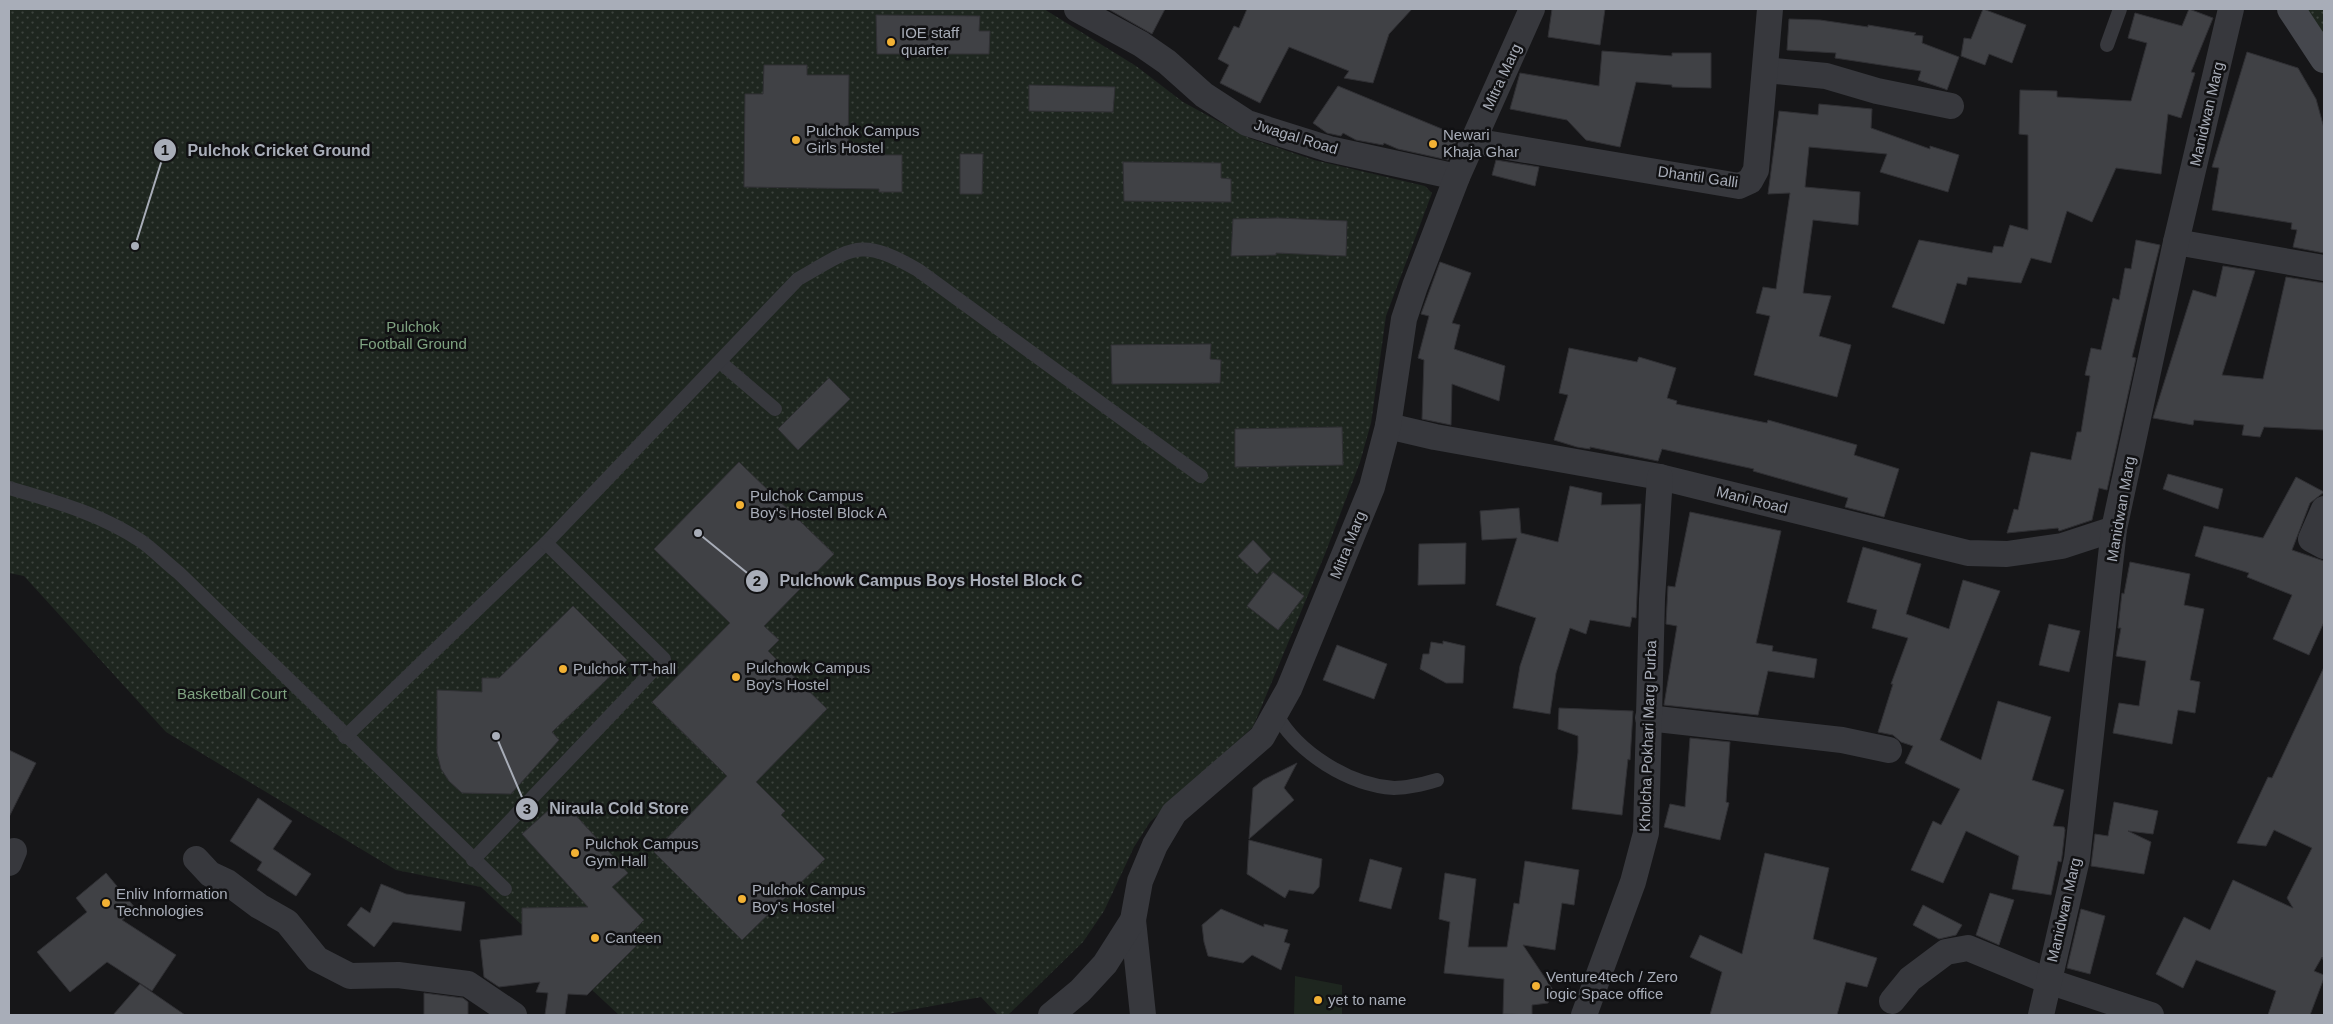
<svg xmlns="http://www.w3.org/2000/svg" width="2333" height="1024" font-family="Arial,sans-serif">
  <style>
    .grass { fill: url(#grass-dots) }
    .garden { fill: #1e261f }
    .building { fill: #404145; stroke: #303034 }
    .lines { fill: none; stroke-linecap: round; stroke-linejoin: round }
    .service { stroke: #37383d; stroke-width: 14 }
    .minor { stroke: #37383d; stroke-width: 26 }
    .secondary { stroke: #45474d; stroke-width: 28 }
    .poi-dot { fill: #f2b134; stroke: #111113; stroke-width: 2 }
    .labels { text-anchor: middle; stroke-width: 5; stroke-linejoin: round; paint-order: stroke }
    .poi-label { font-size: 15px; fill: #a8adb8; stroke: #111113; text-anchor: start }
    .street-label { font-size: 15px; fill: #a8adb8; stroke: #111113 }
    .park-label { font-size: 15px; fill: #7fa381; stroke: #111113 }
    .leader { fill: none; stroke: #a8adb8; stroke-width: 2 }
    .callout-dot { fill: #a8adb8; stroke: #111113; stroke-width: 2 }
    .mark-label { font-size: 15px; text-anchor: middle; font-weight: bold; fill: #111 }
    .callout-label { font-size: 16px; text-anchor: middle; font-weight: bold; fill: #a8adb8; stroke: #111113; stroke-width: 5; stroke-linejoin: round; paint-order: stroke }
  </style>
  <defs>
    <pattern id="grass-dots" width="8" height="8" patternUnits="userSpaceOnUse" patternTransform="scale(1.25)"><rect width="8" height="8" fill="#1e261f"/><path d="M2 2h.1M6 6h.1" fill="none" stroke="#3c433d" stroke-width="1.8" stroke-linecap="round"/></pattern>
  </defs>
  <rect width="100%" height="100%" fill="#161618"/>
  <g class="grass">
    <polygon points="9,9 1044,9 1136,66 1183,102 1249,138 1314,160 1425,186 1432,193 1386,316 1371,423 1360,462 1325,554 1253,727 1150,822 1134,847 1104,911 1083,942 1008,1015 998,1015 981,997 883,1015 619,1015 481,887 396,870 166,732 24,576 9,573"/>
    <polygon points="2303,9 2324,9 2324,41"/>
  </g>
  <polygon class="garden" points="1295,976 1342,985 1342,1015 1294,1015"/>
  <g class="building">
    <polygon points="1108,9 1165,9 1152,34"/>
    <polygon points="1247,9 1412,9 1389,34 1373,83 1344,78 1349,71 1289,47 1260,103 1220,83 1229,65 1218,59 1234,26 1239,28"/>
    <polygon points="1552,9 1605,9 1600,45 1548,37"/>
    <polygon points="1983,9 2026,25 2012,63 1989,54 1985,65 1961,56 1964,38 1971,39"/>
    <polygon points="2189,9 2213,18 2191,72 2195,73 2181,118 2168,114 2161,174 2116,168 2092,222 2067,211 2051,263 2031,258 2021,283 1968,277 1966,285 1957,283 1944,324 1892,307 1919,240 1992,253 1994,246 2003,247 2010,225 2028,230 2028,135 2019,134 2020,90 2057,91 2057,97 2131,101 2147,43 2128,38 2135,13 2182,26"/>
    <polygon points="876,15 980,16 979,31 990,31 989,54 877,54"/>
    <polygon points="1789,19 1820,20 1868,27 1868,25 1916,33 1914,35 1923,36 1922,43 1959,57 1947,90 1945,89 1918,80 1921,71 1835,58 1836,53 1787,50"/>
    <polygon points="1602,51 1672,56 1672,53 1711,53 1711,88 1672,87 1672,85 1636,82 1620,147 1586,140 1567,120 1510,109 1520,73 1599,86"/>
    <polygon points="2247,52 2298,68 2316,99 2324,128 2324,253 2293,247 2297,230 2291,229 2292,223 2212,210 2219,168 2212,167"/>
    <polygon points="764,65 807,65 807,75 849,75 848,155 902,155 902,192 879,192 879,189 744,187 745,94 763,94"/>
    <polygon points="1029,85 1115,87 1113,112 1029,111"/>
    <polygon points="1338,86 1459,136 1448,160 1398,149 1384,143 1383,145 1356,140 1343,133 1341,136 1327,133 1313,123"/>
    <polygon points="1819,104 1872,109 1871,128 1930,149 1930,146 1959,155 1948,192 1880,172 1887,154 1809,147 1805,187 1860,192 1858,225 1813,220 1803,293 1831,296 1819,336 1851,345 1837,397 1754,375 1770,316 1756,313 1763,287 1776,289 1790,193 1768,194 1779,111 1818,115"/>
    <polygon points="960,154 983,154 982,194 960,194"/>
    <polygon points="1496,160 1539,167 1535,186 1492,175"/>
    <polygon points="1123,162 1221,163 1221,178 1231,179 1231,202 1124,201"/>
    <polygon points="1278,218 1347,221 1346,256 1276,253 1276,255 1231,256 1233,219"/>
    <polygon points="2136,240 2160,245 2132,357 2136,358 2107,490 2099,488 2092,520 2059,531 2058,528 2007,533 2014,509 2018,510 2031,452 2071,460 2077,432 2081,432 2090,376 2085,375 2091,348 2101,350 2113,298 2119,300 2125,268 2131,269"/>
    <polygon points="1440,262 1471,273 1452,323 1460,325 1454,349 1505,366 1499,401 1452,384 1451,425 1422,419 1424,360 1418,358 1429,316 1421,314"/>
    <polygon points="2223,266 2255,271 2222,375 2263,379 2286,277 2324,283 2324,430 2264,427 2260,437 2242,435 2244,425 2194,420 2193,425 2153,418 2193,290 2216,297"/>
    <polygon points="1211,344 1210,359 1221,360 1220,383 1112,384 1111,345"/>
    <polygon points="1569,348 1637,362 1639,357 1676,368 1667,398 1677,401 1676,404 1767,423 1768,420 1857,445 1854,455 1899,469 1884,517 1845,507 1848,498 1753,471 1754,469 1662,449 1658,461 1590,447 1590,449 1577,447 1554,440 1568,395 1559,393"/>
    <polygon points="829,378 850,399 798,450 778,429"/>
    <polygon points="1342,427 1343,465 1235,467 1235,429"/>
    <polygon points="739,462 834,554 764,626 779,640 768,651 827,709 756,782 785,811 781,815 825,859 742,940 654,852 727,776 652,702 730,623 654,549"/>
    <polygon points="2168,474 2223,489 2218,509 2163,489"/>
    <polygon points="2296,477 2324,492 2310,503 2292,550 2324,561 2324,622 2309,655 2273,639 2292,595 2247,577 2249,573 2195,556 2204,526 2263,538"/>
    <polygon points="1570,486 1602,493 1601,505 1641,504 1636,618 1632,617 1630,627 1590,620 1586,634 1570,628 1556,673 1550,714 1513,708 1520,666 1536,618 1496,605 1517,538 1482,540 1480,511 1519,508 1521,533 1558,542"/>
    <polygon points="1690,512 1781,531 1756,643 1773,646 1772,651 1817,659 1814,678 1768,671 1758,715 1664,705 1677,626 1666,624 1668,586 1675,587"/>
    <polygon points="1253,540 1271,559 1257,574 1238,556"/>
    <polygon points="1466,543 1465,584 1418,585 1419,544"/>
    <polygon points="1863,547 1921,564 1906,614 1949,629 1963,580 2000,591 1940,740 1981,760 1998,701 2051,717 2032,780 2064,790 2053,826 2064,827 2065,830 2062,856 2061,862 2058,861 2051,895 2012,889 2019,856 1966,831 1943,883 1911,870 1933,821 1941,825 1960,789 1905,763 1913,746 1901,742 1893,735 1878,732 1893,684 1891,684 1908,638 1872,628 1877,610 1847,602"/>
    <polygon points="2130,562 2190,574 2184,605 2204,609 2190,680 2200,682 2195,713 2178,710 2172,744 2113,733 2119,703 2139,706 2146,661 2116,656 2121,628 2118,628 2122,593 2124,594"/>
    <polygon points="1273,572 1304,596 1278,630 1247,606"/>
    <polygon points="573,606 627,660 552,732 559,740 511,794 462,793 449,781 441,769 437,753 437,690 482,692 482,678 499,678"/>
    <polygon points="2049,624 2080,631 2069,672 2039,665"/>
    <polygon points="1443,641 1465,646 1463,683 1446,683 1420,669 1423,654 1429,654 1431,642 1443,644"/>
    <polygon points="1337,645 1387,664 1374,699 1323,680"/>
    <polygon points="2324,667 2324,962 2322,957 2314,971 2324,975 2324,978 2310,1015 2268,1015 2276,991 2196,960 2183,988 2156,974 2184,917 2210,930 2233,880 2293,908 2287,898 2312,848 2274,830 2266,846 2237,843 2268,777 2272,778"/>
    <polygon points="1559,708 1633,711 1630,760 1628,759 1622,815 1572,809 1578,752 1578,736 1558,729"/>
    <polygon points="1690,738 1730,742 1726,802 1729,803 1720,840 1664,827 1670,804 1685,807"/>
    <polygon points="9,750 36,763 9,817"/>
    <polygon points="1297,763 1284,788 1294,800 1249,839 1253,788 1263,780"/>
    <polygon points="258,798 292,821 273,849 311,874 296,896 257,870 262,862 230,841"/>
    <polygon points="561,799 628,873 612,887 644,920 628,936 637,945 587,995 568,994 565,1015 545,1015 548,993 536,992 540,982 499,987 484,977 480,940 522,935 522,908 588,907 522,834"/>
    <polygon points="2114,802 2158,811 2153,834 2128,831 2151,842 2144,874 2091,866 2095,834 2108,836"/>
    <polygon points="1249,840 1322,859 1319,887 1313,894 1289,890 1285,898 1247,874"/>
    <polygon points="1765,853 1829,868 1813,939 1877,958 1867,987 1846,982 1837,1015 1710,1015 1722,972 1690,957 1700,935 1742,954"/>
    <polygon points="1370,859 1402,868 1391,909 1359,901"/>
    <polygon points="1525,861 1579,870 1574,905 1562,903 1555,950 1523,945 1553,990 1548,1003 1532,1005 1532,1015 1503,1014 1504,979 1444,973 1450,922 1439,919 1445,873 1476,879 1468,947 1507,947 1514,903 1519,904"/>
    <polygon points="106,873 136,909 122,920 176,955 152,991 107,962 70,992 37,952 87,912 76,898"/>
    <polygon points="381,884 406,894 465,902 461,931 393,922 374,947 347,925 361,907 370,913"/>
    <polygon points="1990,893 2014,900 1999,945 1976,935"/>
    <polygon points="1923,905 1962,925 1956,935 1939,939 1913,925"/>
    <polygon points="1221,909 1264,927 1264,924 1288,930 1284,942 1290,944 1281,970 1252,955 1243,963 1208,956 1204,942 1202,925"/>
    <polygon points="2081,909 2105,916 2090,974 2067,968"/>
    <polygon points="140,984 185,1015 113,1015"/>
    <polygon points="424,993 463,998 468,1002 468,1015 424,1015"/>
  </g>
  <g class="lines">
    <g class="service">
      <polyline points="2107,45 2120,9"/>
      <polyline points="720,362 775,409"/>
      <path d="M9 488C54 501 101 514 141 541 154 550 166 563 179 573L505 889"/>
      <path d="M1276 714C1298 753 1349 785 1394 788 1409 788 1423 784 1437 780"/>
      <path d="M345 737 546 543 798 279C853 248 859 236 918 270L1201 476"/>
      <polyline points="473,860 664,659 546,543"/>
    </g>
    <g class="minor">
      <polyline points="1077,9 1141,44 1167,62 1204,95 1247,123 1329,149 1457,177"/>
      <polyline points="1765,70 1826,76 1877,91 1951,106"/>
      <polyline points="1473,141 1739,186 1750,181 1756,170 1770,9"/>
      <polyline points="2176,242 2324,268"/>
      <polyline points="1388,426 1435,437 1660,477 1968,553 2007,554 2062,546 2114,529"/>
      <polyline points="2324,509 2311,539 2324,546"/>
      <polyline points="1648,718 1842,740 1889,750"/>
      <polyline points="196,859 210,874 227,882 259,906 287,922 317,959 350,976 398,975 468,984 514,1015"/>
      <polyline points="9,863 14,851"/>
      <polyline points="1133,920 1143,1015"/>
      <polyline points="1892,1001 1910,979 1946,952 1968,948 2048,981 2151,1015"/>
      <polyline points="1051,1015 1080,991 1105,964 1133,920 1140,881 1155,845 1174,813 1262,737 1289,689 1372,487 1388,426 1404,319 1415,286 1457,177 1532,9"/>
      <polyline points="1584,1015 1633,882 1646,833 1652,599 1660,477"/>
      <polyline points="2041,1015 2077,859 2114,529 2176,242 2231,9"/>
    </g>
    <polyline class="secondary" points="2291,9 2324,59"/>
  </g>
  <g class="poi-dot">
    <circle cx="891" cy="42" r="5"/>
    <circle cx="796" cy="140" r="5"/>
    <circle cx="1433" cy="144" r="5"/>
    <circle cx="740" cy="505" r="5"/>
    <circle cx="563" cy="669" r="5"/>
    <circle cx="736" cy="677" r="5"/>
    <circle cx="575" cy="853" r="5"/>
    <circle cx="742" cy="899" r="5"/>
    <circle cx="106" cy="903" r="5"/>
    <circle cx="595" cy="938" r="5"/>
    <circle cx="1536" cy="986" r="5"/>
    <circle cx="1318" cy="1000" r="5"/>
  </g>
  <g class="labels">
    <g class="poi-label">
      <text x="901" y="38">IOE staff<tspan x="901" dy="17">quarter</tspan></text>
      <text x="806" y="136">Pulchok Campus<tspan x="806" dy="17">Girls Hostel</tspan></text>
      <text x="1443" y="140">Newari<tspan x="1443" dy="17">Khaja Ghar</tspan></text>
      <text x="750" y="501">Pulchok Campus<tspan x="750" dy="17">Boy's Hostel Block A</tspan></text>
      <text x="746" y="673">Pulchowk Campus<tspan x="746" dy="17">Boy's Hostel</tspan></text>
      <text x="573" y="674">Pulchok TT-hall</text>
      <text x="585" y="849">Pulchok Campus<tspan x="585" dy="17">Gym Hall</tspan></text>
      <text x="752" y="895">Pulchok Campus<tspan x="752" dy="17">Boy's Hostel</tspan></text>
      <text x="116" y="899">Enliv Information<tspan x="116" dy="17">Technologies</tspan></text>
      <text x="605" y="943">Canteen</text>
      <text x="1546" y="982">Venture4tech / Zero<tspan x="1546" dy="17">logic Space office</tspan></text>
      <text x="1328" y="1005">yet to name</text>
    </g>
    <g class="street-label">
      <text transform="translate(1502 77) rotate(-65)" y="5">Mitra Marg</text>
      <text transform="translate(2207 114) rotate(-77)" y="5">Manidwan Marg</text>
      <text transform="translate(1296 137) rotate(17)" y="5">Jwagal Road</text>
      <text transform="translate(1698 177) rotate(8)" y="5">Dhantil Galli</text>
      <text transform="translate(1752 500) rotate(14)" y="5">Mani Road</text>
      <text transform="translate(2121 509) rotate(-80)" y="5">Manidwan Marg</text>
      <text transform="translate(1348 545) rotate(-68)" y="5">Mitra Marg</text>
      <text transform="translate(1648 736) rotate(-88)" y="5">Kholcha Pokhari Marg Purba</text>
      <text transform="translate(2064 910) rotate(-77)" y="5">Manidwan Marg</text>
    </g>
    <g class="park-label">
      <text x="413" y="332">Pulchok<tspan x="413" dy="17">Football Ground</tspan></text>
      <text x="232" y="699">Basketball Court</text>
    </g>
  </g>
  <path class="leader" d="M135 246L165 150M698 533L757 581M496 736L527 809"/>
  <g class="callout-dot">
    <circle cx="135" cy="246" r="5"/>
    <circle cx="698" cy="533" r="5"/>
    <circle cx="496" cy="736" r="5"/>
    <circle cx="165" cy="150" r="12"/>
    <circle cx="757" cy="581" r="12"/>
    <circle cx="527" cy="809" r="12"/>
  </g>
  <g class="mark-label">
    <text x="165" y="155">1</text>
    <text x="757" y="586">2</text>
    <text x="527" y="814">3</text>
  </g>
  <g class="callout-label">
    <text x="279" y="156">Pulchok Cricket Ground</text>
    <text x="931" y="586">Pulchowk Campus Boys Hostel Block C</text>
    <text x="619" y="814">Niraula Cold Store</text>
  </g>
  <rect width="2333" height="1024" fill="none" stroke="#a8adb8" stroke-width="20"/>
</svg>
